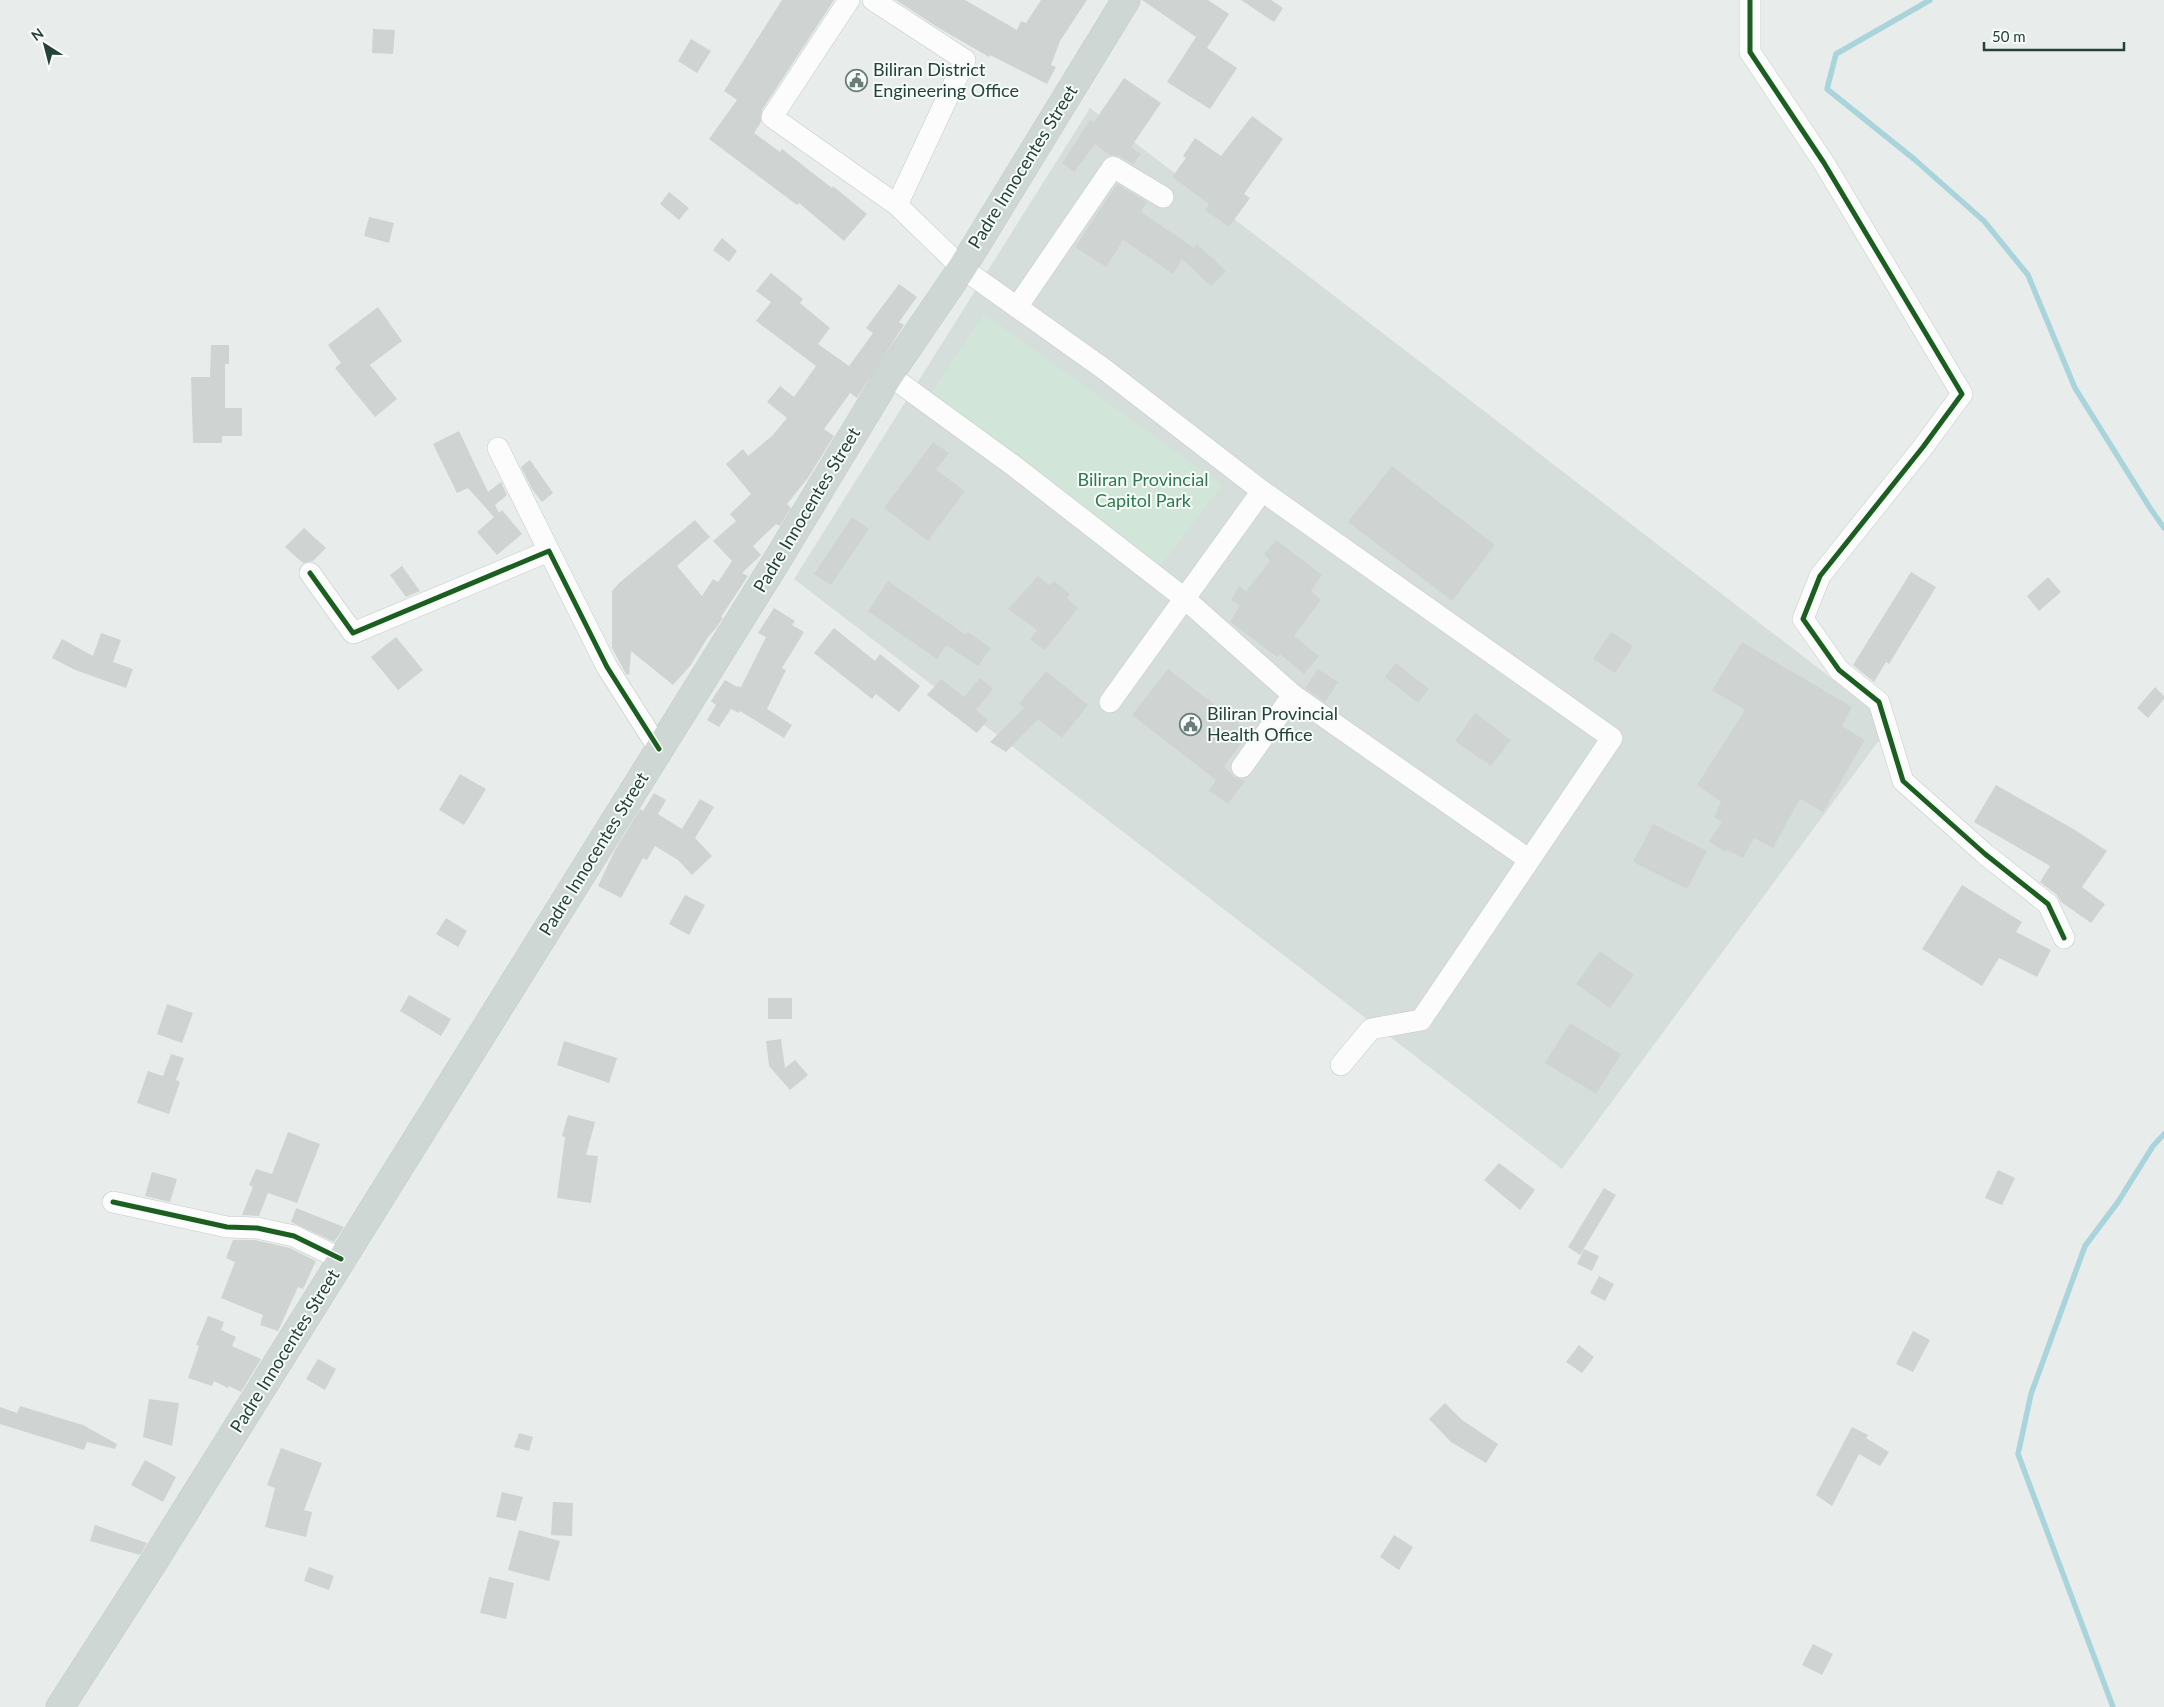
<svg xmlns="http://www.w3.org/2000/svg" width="2164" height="1707" font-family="Lato,sans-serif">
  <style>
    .built { fill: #d6dedb }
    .green { fill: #d1e6d8 }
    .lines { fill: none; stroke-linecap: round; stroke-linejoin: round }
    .stream { stroke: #a9d4db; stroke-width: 5.5 }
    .building { fill: #cfd4d2 }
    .minor-casing { stroke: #c5cac8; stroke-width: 22 }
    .major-casing { stroke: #c3ccc9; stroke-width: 29 }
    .minor { stroke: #fcfcfc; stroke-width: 21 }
    .major { stroke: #cfd7d5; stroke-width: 28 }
    .cycleway-casing { stroke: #f7fbf9; stroke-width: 8 }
    .cycleway { stroke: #1b5e20; stroke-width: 5 }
    .labels { text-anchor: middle; stroke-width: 4; stroke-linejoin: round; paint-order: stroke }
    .poi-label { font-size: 18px; fill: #24423a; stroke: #f7fbf9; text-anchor: start }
    .street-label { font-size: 18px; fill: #24423a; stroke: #f7fbf9 }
    .park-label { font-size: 18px; fill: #2d7a4b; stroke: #f7fbf9 }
  </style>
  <rect width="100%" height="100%" fill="#e8edeb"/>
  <polygon class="built" points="1090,108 1891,724 1562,1169 794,579"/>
  <polygon class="green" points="984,314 1222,485 1160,566 932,392"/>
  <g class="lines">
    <g class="stream">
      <polyline points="1930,0 1836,54 1827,89 1914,159 1984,221 2028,275 2075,388 2150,508 2164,528"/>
      <polyline points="2113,1707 2018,1454 2031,1394 2085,1246 2118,1202 2153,1146 2164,1134"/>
    </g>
  </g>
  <g class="building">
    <polygon points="782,0 834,0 762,110 761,122 754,133 780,152 782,149 832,188 833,186 867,214 844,241 799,203 797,205 709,139 737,100 724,91"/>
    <polygon points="896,0 965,0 1017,30 1021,21 1026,23 1041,0 1087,0 1060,41 1051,65 1056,67 1047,84 990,55 989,57 937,27"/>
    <polygon points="1142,0 1208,0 1229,14 1207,48 1237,68 1210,109 1167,82 1196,37"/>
    <polygon points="1241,0 1271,0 1283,8 1274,22"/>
    <polygon points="373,29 395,30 393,54 372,53"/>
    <polygon points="691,39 711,51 697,73 678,61"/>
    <polygon points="1124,78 1161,103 1131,147 1141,154 1133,164 1119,156 1110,155 1095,144 1074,172 1062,163 1090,120 1094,122"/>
    <polygon points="1252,116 1283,139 1244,194 1250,198 1229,227 1205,210 1209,204 1172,177 1186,158 1183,156 1195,138 1221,156"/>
    <polygon points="1117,184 1147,202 1141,212 1194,248 1197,244 1226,271 1211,286 1182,259 1173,274 1123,240 1106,267 1075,247"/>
    <polygon points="669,192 689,208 679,220 660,204"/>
    <polygon points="369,217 394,223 389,243 364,236"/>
    <polygon points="722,238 737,251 729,262 713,250"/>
    <polygon points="771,273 803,299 800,303 830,328 818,344 849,366 873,333 866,328 899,284 917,297 899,322 904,325 857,398 850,393 824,429 834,436 808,478 787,504 791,508 780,526 776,524 753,546 761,555 742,573 748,576 721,617 723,618 716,628 708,637 690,666 673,685 631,651 629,675 626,674 612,648 612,591 619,583 695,520 710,537 677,566 702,596 713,579 718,582 732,561 713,541 736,521 730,514 751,494 726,464 743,449 748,456 772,436 787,418 767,402 780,386 794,397 816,366 756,321 771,302 756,291"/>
    <polygon points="378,307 402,341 370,365 397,399 375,417 335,368 341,363 328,345"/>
    <polygon points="211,345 229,345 229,364 225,364 225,408 242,408 242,436 222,436 222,443 193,443 191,377 210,377"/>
    <polygon points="459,431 488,492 501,482 507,495 495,505 499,513 502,510 522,534 497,555 477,532 494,517 468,488 457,493 433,444"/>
    <polygon points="933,442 949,453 936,470 965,491 928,541 884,508"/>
    <polygon points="530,460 553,493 542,502 532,489 521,467"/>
    <polygon points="1392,466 1495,545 1452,601 1348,522"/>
    <polygon points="852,517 869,529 831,585 814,574"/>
    <polygon points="304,528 326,548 313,561 303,563 285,547"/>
    <polygon points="1276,540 1322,575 1311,591 1321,600 1294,636 1319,656 1304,674 1280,654 1277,657 1230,622 1240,605 1231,600 1239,586 1246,591 1270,561 1264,554"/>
    <polygon points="402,566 420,591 406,597 390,575"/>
    <polygon points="1911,572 1936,587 1889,664 1886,662 1874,682 1853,665"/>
    <polygon points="1038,576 1049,585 1054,581 1070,594 1067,598 1078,608 1045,650 1030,640 1037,630 1008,609"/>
    <polygon points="2048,577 2061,592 2039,611 2027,596"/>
    <polygon points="888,581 966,635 968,632 991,648 978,666 946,645 937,659 868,611"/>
    <polygon points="774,608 795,621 792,625 804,632 782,668 786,670 767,709 792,725 784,738 740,711 739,713 731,709 719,727 707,720 716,705 711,701 725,680 737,687 738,686 741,687 766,637 758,633"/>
    <polygon points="834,628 875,661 880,654 920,686 899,712 876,694 872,699 814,653"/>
    <polygon points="1611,632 1633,646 1615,673 1593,659"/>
    <polygon points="101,633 121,640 113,662 133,669 126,688 75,670 52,658 62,639 93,656"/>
    <polygon points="396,637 423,670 398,690 371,657"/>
    <polygon points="1742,642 1852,707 1842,726 1865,740 1823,812 1800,799 1773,848 1754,838 1743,858 1727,850 1725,852 1709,841 1722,822 1714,817 1721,802 1697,785 1745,710 1712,690"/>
    <polygon points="1396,663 1429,689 1418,703 1385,677"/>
    <polygon points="1168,669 1250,732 1224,766 1234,777 1245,781 1228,804 1209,791 1216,780 1132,715"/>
    <polygon points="1318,669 1338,682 1325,702 1305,688"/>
    <polygon points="1046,671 1088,705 1062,738 1038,719 1006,752 990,742 1024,708 1019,704"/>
    <polygon points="980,678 993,689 976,710 988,720 977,733 927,695 941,679 964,697"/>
    <polygon points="2155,687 2164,696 2164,699 2148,718 2137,708"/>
    <polygon points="1475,713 1511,740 1491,766 1455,741"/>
    <polygon points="460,774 486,789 464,825 439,810"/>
    <polygon points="1996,785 2075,830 2107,851 2082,887 2105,904 2091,923 2061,902 2056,894 2040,882 2050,866 1974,822"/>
    <polygon points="654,793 666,800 658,814 682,829 700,799 714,807 695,838 712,856 692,875 678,860 655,846 647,860 643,858 621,898 598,886 615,850 640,809 643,811"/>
    <polygon points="1653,824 1707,851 1687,889 1633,862"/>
    <polygon points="1962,885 2022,922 2016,932 2051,950 2037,977 1999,958 1982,986 1922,949"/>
    <polygon points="685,895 705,905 689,935 669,924"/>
    <polygon points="446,918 467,931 458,947 436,934"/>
    <polygon points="1600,951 1634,975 1610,1008 1576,984"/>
    <polygon points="409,995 451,1019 441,1036 400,1011"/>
    <rect x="768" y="998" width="24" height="21"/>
    <polygon points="167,1004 193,1013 182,1043 157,1034"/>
    <polygon points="1570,1023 1621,1054 1596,1094 1545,1063"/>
    <polygon points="781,1039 785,1068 795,1060 808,1075 790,1090 769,1066 766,1041"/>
    <polygon points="564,1041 617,1058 609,1083 557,1065"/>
    <polygon points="171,1054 184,1058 176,1080 180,1082 169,1114 137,1103 148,1071 163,1076"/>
    <polygon points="568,1115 595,1122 586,1155 598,1156 591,1203 557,1198 565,1137 562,1136"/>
    <polygon points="288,1132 320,1144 297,1203 268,1193 259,1216 242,1215 253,1187 249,1185 256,1169 272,1174"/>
    <polygon points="1499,1163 1535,1190 1520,1210 1484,1180"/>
    <polygon points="1998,1170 2015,1178 2002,1205 1985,1198"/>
    <polygon points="152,1172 177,1179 170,1202 145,1196"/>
    <polygon points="1604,1188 1616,1195 1580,1255 1568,1247"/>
    <polygon points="296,1208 344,1227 334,1242 291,1222"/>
    <polygon points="233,1240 255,1240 290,1248 316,1261 303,1289 298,1287 278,1331 260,1325 263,1315 221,1298 235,1262 226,1258"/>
    <polygon points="1584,1249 1599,1256 1592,1271 1577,1264"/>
    <polygon points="1599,1276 1614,1284 1605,1301 1590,1293"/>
    <polygon points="208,1316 224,1322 221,1330 236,1337 232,1346 261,1359 241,1392 229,1386 228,1388 214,1381 212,1386 188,1378 199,1346 196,1345"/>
    <polygon points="1913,1331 1930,1340 1913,1372 1896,1364"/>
    <polygon points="1579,1345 1594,1357 1582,1373 1566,1362"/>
    <polygon points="318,1359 336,1369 325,1390 306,1379"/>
    <polygon points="149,1399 179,1403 172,1446 143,1437"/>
    <polygon points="1445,1403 1462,1420 1498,1444 1486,1463 1451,1442 1429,1419"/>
    <polygon points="20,1406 83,1425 117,1444 115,1449 87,1442 84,1450 0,1424 0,1407 17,1413"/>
    <polygon points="1852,1427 1868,1435 1866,1438 1889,1452 1880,1466 1859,1454 1832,1506 1816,1495"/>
    <polygon points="519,1433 533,1437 529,1451 514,1447"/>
    <polygon points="281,1448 322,1463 304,1510 312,1512 306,1537 265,1527 275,1488 267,1485"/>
    <polygon points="145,1460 176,1477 163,1502 131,1485"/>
    <polygon points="502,1492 523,1497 516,1521 496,1517"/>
    <polygon points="553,1502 573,1503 572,1536 551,1535"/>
    <polygon points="95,1525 112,1531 147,1543 140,1555 90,1541"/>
    <polygon points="519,1530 560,1541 549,1581 508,1570"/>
    <polygon points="1394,1535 1413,1547 1399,1570 1380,1557"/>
    <polygon points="309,1567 334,1576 329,1590 304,1581"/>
    <polygon points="489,1577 514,1583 506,1619 480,1613"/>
    <polygon points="1813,1644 1833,1654 1822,1675 1802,1665"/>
  </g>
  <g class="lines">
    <defs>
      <g id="minor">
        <polyline points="849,0 772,117 897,205 962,268 1104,369 1262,491 1612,738 1421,1020 1371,1029 1341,1065"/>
        <polyline points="873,0 965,60 897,205"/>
        <polyline points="1750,0 1750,52 1824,163 1962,394 1923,447 1820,576 1803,619 1839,670 1879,702 1903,781 1985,854 2048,904 2064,938"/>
        <polyline points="1017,307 1113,167 1163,197"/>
        <polyline points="889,375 1014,466 1184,598 1293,695 1528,859"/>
        <polyline points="498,448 549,551"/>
        <polyline points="310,573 353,633 549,551 607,667 659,749"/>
        <polyline points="1110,702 1262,491"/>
        <polyline points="1242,767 1293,695"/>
        <polyline points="113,1202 227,1227 257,1228 294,1236 341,1259"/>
      </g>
      <polyline id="major" points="60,1707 151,1566 776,562 889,375 962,268 1126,0"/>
    </defs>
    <use href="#minor" class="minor-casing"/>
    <use href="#major" class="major-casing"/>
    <use href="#minor" class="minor"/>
    <use href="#major" class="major"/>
    <defs>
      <g id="cycleway">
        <polyline points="1750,0 1750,52 1824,163 1962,394 1923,447 1820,576 1803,619 1839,670 1879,702 1903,781 1985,854 2048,904 2064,938"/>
        <polyline points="310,573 353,633 549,551 607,667 659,749"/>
        <polyline points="113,1202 227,1227 257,1228 294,1236 341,1259"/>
      </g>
    </defs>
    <use href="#cycleway" class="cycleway-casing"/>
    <use href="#cycleway" class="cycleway"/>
  </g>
  <defs>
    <symbol id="civic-ring" viewBox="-11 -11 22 22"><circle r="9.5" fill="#f7fbf9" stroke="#697e78" stroke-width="1.5"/><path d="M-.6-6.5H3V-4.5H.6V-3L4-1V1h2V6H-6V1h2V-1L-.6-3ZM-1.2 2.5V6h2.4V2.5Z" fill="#697e78"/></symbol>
  </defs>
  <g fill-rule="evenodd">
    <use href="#civic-ring" x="844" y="68" width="25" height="25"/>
    <use href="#civic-ring" x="1178" y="712" width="25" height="25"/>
  </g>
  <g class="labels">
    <g class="poi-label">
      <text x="873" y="76">Biliran District<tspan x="873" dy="21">Engineering Office</tspan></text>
      <text x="1207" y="720">Biliran Provincial<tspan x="1207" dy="21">Health Office</tspan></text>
    </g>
    <g class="street-label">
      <text transform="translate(1023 167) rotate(-58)" y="6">Padre Innocentes Street</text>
      <text transform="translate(807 510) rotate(-59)" y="6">Padre Innocentes Street</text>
      <text transform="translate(594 854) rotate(-58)" y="6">Padre Innocentes Street</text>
      <text transform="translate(285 1351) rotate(-58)" y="6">Padre Innocentes Street</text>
    </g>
    <g class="park-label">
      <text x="1143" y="486">Biliran Provincial<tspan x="1143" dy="21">Capitol Park</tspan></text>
    </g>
  </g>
  <g transform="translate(45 45) rotate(324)" stroke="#f7fbf9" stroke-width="4" paint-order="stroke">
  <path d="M0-4L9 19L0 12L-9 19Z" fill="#24423a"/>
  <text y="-8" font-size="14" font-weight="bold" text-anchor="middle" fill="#24423a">N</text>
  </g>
  <path d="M1984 42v8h140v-8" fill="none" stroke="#24423a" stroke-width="2.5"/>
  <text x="1992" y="42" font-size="15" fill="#24423a" stroke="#f7fbf9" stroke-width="4" paint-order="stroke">50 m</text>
</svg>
